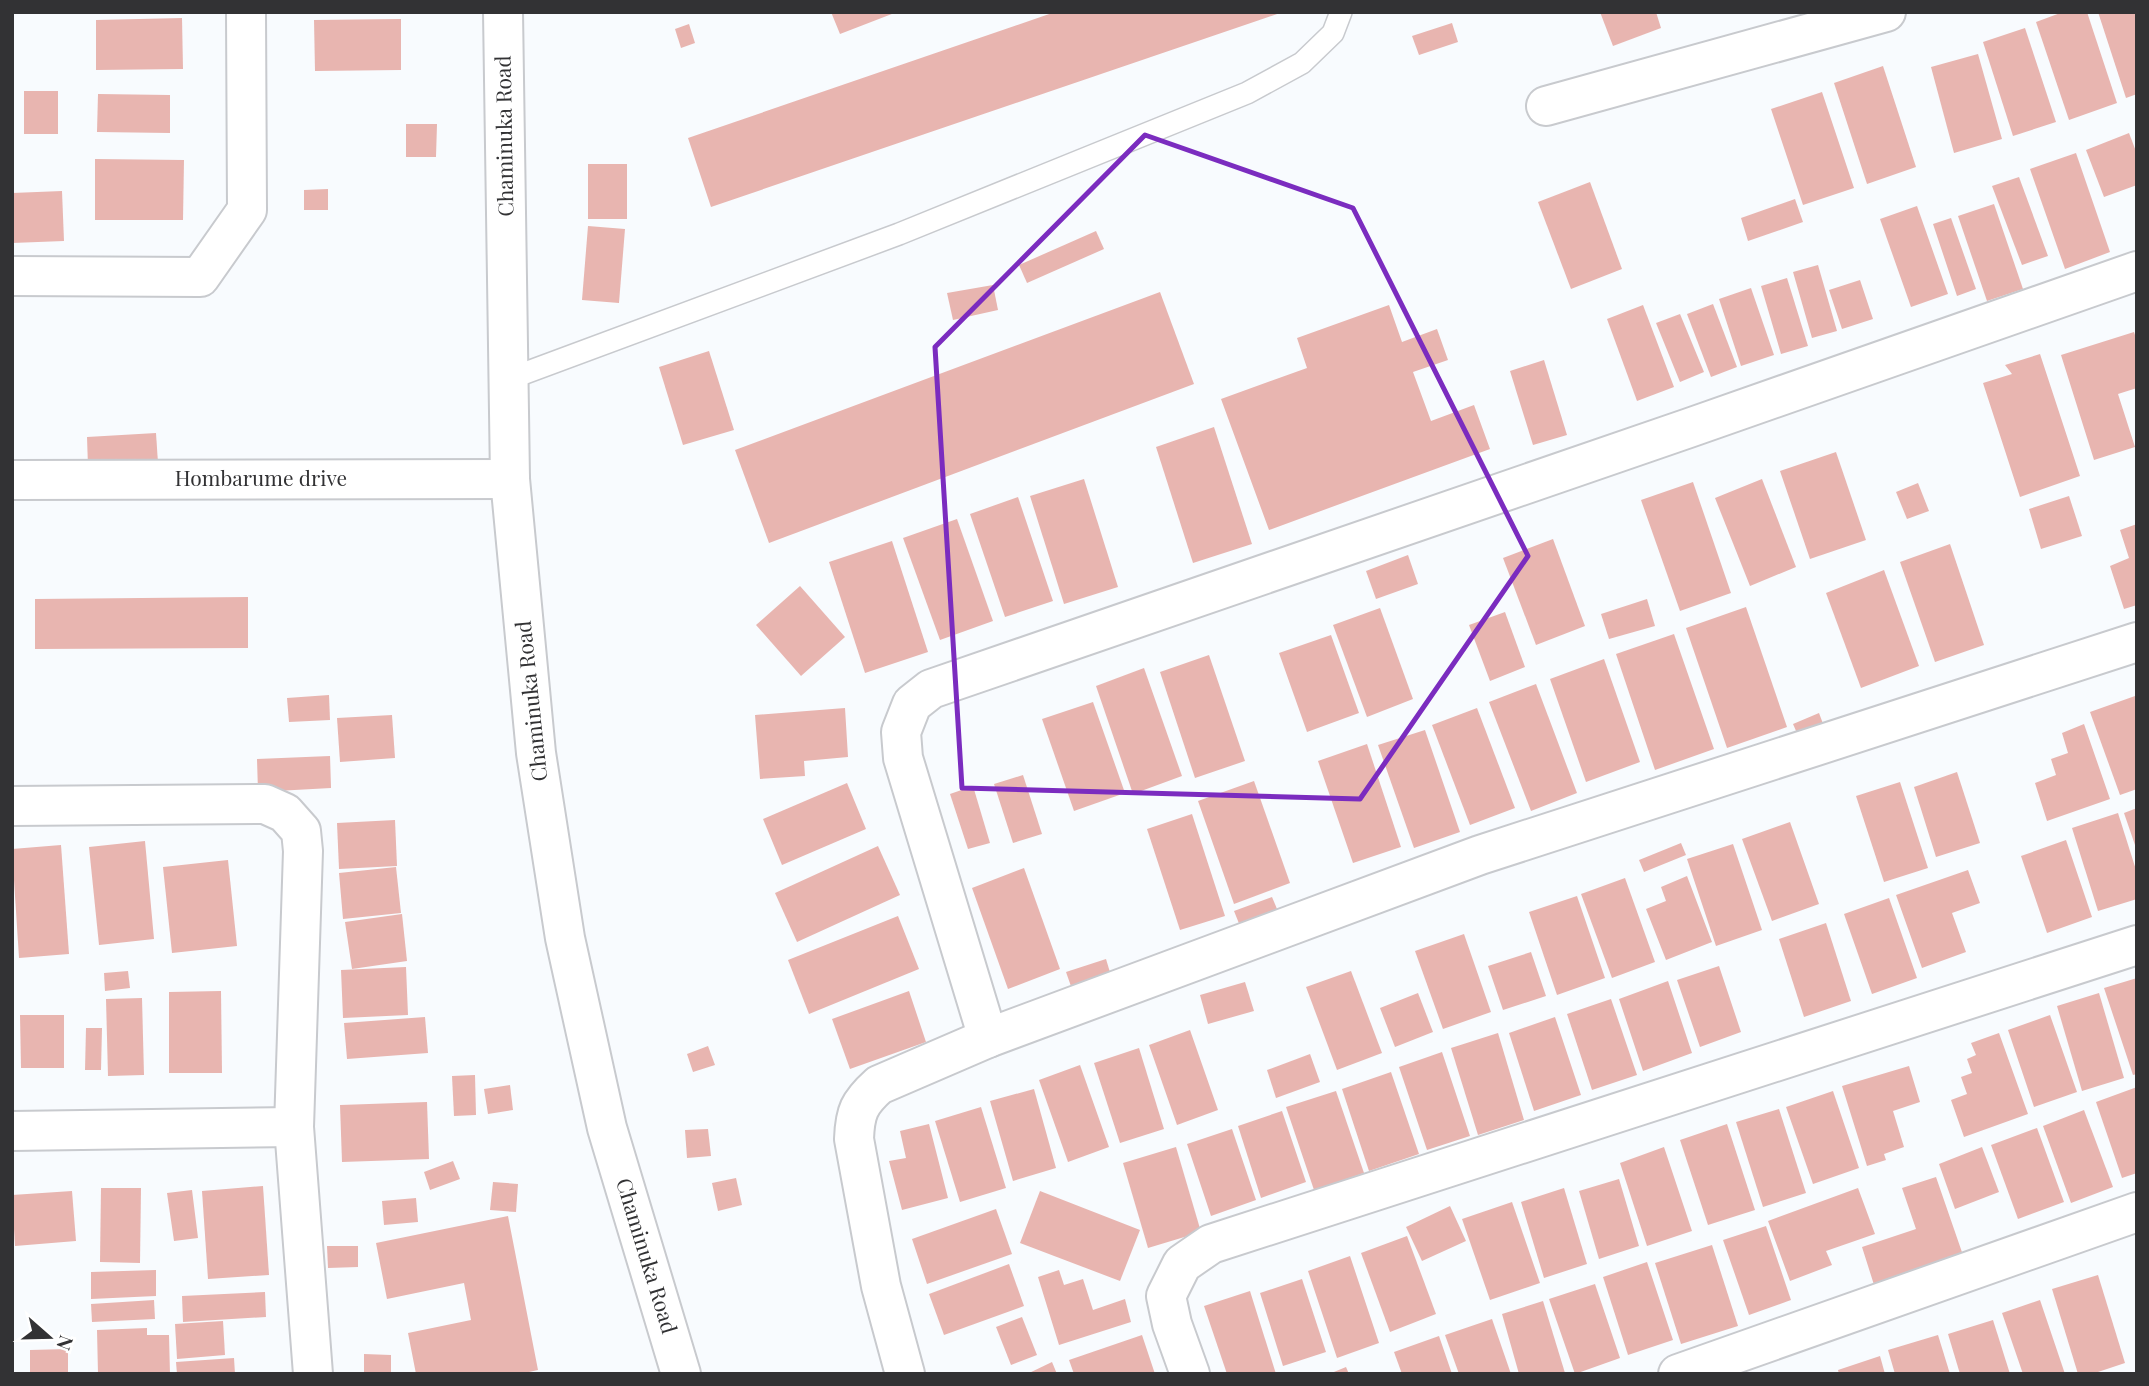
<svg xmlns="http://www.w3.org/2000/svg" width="2149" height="1386" font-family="'Playfair Display',serif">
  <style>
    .building { fill: #e8b5b0 }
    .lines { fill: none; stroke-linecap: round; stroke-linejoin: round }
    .service-casing { stroke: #c8cace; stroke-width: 24 }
    .minor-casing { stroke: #c8cace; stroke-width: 42 }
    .tertiary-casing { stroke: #c8cace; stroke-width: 42 }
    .primary-casing { stroke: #c8cace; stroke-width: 42 }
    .service { stroke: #fff; stroke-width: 21 }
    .minor { stroke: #fff; stroke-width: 38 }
    .tertiary { stroke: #fff; stroke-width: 38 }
    .primary { stroke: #fff; stroke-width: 38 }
    .marked { fill: none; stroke: #7b2cbf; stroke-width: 5; stroke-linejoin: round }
    .labels { text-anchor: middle; stroke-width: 7; stroke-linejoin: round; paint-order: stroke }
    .street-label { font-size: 21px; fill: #323234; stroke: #fff }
  </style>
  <rect width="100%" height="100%" fill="#f8fbfe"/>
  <g class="building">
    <polygon points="831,12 897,12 840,34"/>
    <polygon points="1055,12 1280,13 711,207 688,138"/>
    <polygon points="1600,12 1656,12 1661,28 1613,46"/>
    <polygon points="2063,12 2087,12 2117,103 2069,120 2036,22"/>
    <polygon points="2098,12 2137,12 2137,94 2126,98"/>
    <polygon points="182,18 183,69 96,70 96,20"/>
    <polygon points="401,19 401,70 315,71 314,20"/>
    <polygon points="1452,23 1458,42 1419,55 1412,36"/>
    <polygon points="689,24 695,43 681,48 675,29"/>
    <polygon points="2025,28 2056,122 2013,136 1983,42"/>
    <polygon points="1978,54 2002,139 1954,153 1931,67"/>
    <polygon points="1883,66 1916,167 1867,184 1834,83"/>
    <rect x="24" y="91" width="34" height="43"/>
    <polygon points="1822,92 1854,188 1803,205 1771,109"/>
    <polygon points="98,94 170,95 170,133 97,132"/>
    <polygon points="406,124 437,124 436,157 406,157"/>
    <polygon points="2129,133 2137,154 2137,185 2104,197 2086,150"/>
    <polygon points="2076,153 2110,252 2065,269 2030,169"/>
    <polygon points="95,159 184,160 183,220 95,220"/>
    <rect x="588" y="164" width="39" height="55"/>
    <polygon points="2019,177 2048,256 2022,265 1992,186"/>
    <polygon points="1590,182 1622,269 1571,289 1538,202"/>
    <polygon points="328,189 328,210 304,210 304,190"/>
    <polygon points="62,191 64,241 12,243 12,193"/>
    <polygon points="1795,199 1803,222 1748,241 1741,218"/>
    <polygon points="1994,204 2023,289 1987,301 1958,216"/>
    <polygon points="1917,206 1948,294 1911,307 1880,219"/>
    <polygon points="1951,218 1976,289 1957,296 1933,224"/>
    <polygon points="588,226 625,229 619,303 582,300"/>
    <polygon points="1096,231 1104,249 1027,283 1019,265"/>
    <polygon points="1818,265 1837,331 1812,338 1793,272"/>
    <polygon points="1787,278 1808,346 1781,354 1761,286"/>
    <polygon points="1860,280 1873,319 1842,329 1829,290"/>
    <polygon points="993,285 998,310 953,320 947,293"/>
    <polygon points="1751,288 1774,355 1741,366 1719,299"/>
    <polygon points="1160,292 1194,384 769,543 735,450"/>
    <polygon points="1713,304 1737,367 1711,377 1687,314"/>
    <polygon points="1389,305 1402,342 1437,329 1448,360 1413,372 1431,421 1474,405 1490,449 1269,530 1221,399 1307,368 1297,338"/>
    <polygon points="1643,305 1674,387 1637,401 1607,319"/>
    <polygon points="1680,314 1704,372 1680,382 1656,323"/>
    <polygon points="2134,332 2137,341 2137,388 2118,394 2135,447 2094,460 2061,355"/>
    <polygon points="709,351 734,430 683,445 659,367"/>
    <polygon points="2040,354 2080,476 2020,497 1983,383 2012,374 2005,365"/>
    <polygon points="1544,360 1567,435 1533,445 1510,371"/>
    <polygon points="1214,427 1252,544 1193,563 1156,447"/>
    <polygon points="156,433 158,463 88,467 87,437"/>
    <polygon points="1836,452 1866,540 1810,559 1780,471"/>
    <polygon points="1084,479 1118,587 1064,604 1030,496"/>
    <polygon points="1762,479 1796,567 1750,586 1715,498"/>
    <polygon points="1693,482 1731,593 1680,611 1641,500"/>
    <polygon points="1918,483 1929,511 1907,519 1896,492"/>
    <polygon points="2069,496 2082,536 2041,549 2029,509"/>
    <polygon points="1018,497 1053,601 1005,617 970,514"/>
    <polygon points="957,519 993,621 940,640 903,538"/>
    <polygon points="2137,524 2137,605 2124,609 2110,566 2129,558 2120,530"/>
    <polygon points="1553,539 1585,626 1536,645 1503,558"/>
    <polygon points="892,541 928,652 865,673 829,562"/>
    <polygon points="1950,544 1984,645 1935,662 1900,562"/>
    <polygon points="1408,555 1418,584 1376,599 1366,571"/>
    <polygon points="1884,570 1919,666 1861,688 1826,593"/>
    <polygon points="800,586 845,637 801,676 756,625"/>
    <polygon points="248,597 248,648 35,649 35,599"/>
    <polygon points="1647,599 1655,626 1609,639 1601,614"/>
    <polygon points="1746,607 1787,727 1727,748 1686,628"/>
    <polygon points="1380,608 1413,699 1367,717 1333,625"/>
    <polygon points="1505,612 1525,667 1490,681 1469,625"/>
    <polygon points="1674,634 1714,749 1655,770 1616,654"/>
    <polygon points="1331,635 1359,713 1307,732 1279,653"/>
    <polygon points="1209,655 1245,761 1195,778 1160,672"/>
    <polygon points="1604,659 1640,762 1586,782 1550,679"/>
    <polygon points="1144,668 1182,776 1133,794 1096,686"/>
    <polygon points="1536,684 1577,793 1531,811 1489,702"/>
    <polygon points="329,695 330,720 289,722 287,698"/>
    <polygon points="2135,696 2137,702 2137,789 2120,795 2090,712"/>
    <polygon points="1093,702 1125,793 1074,811 1042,719"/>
    <polygon points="845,708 848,757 804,761 805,776 760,779 755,715"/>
    <polygon points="1477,708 1515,808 1470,825 1432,725"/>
    <polygon points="1819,713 1825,729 1800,740 1793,724"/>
    <polygon points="392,715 395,758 340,762 337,718"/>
    <polygon points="2084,724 2110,799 2047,821 2035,783 2056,775 2051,759 2068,753 2062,733"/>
    <polygon points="1425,730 1460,832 1414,848 1378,745"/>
    <polygon points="1367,744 1401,847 1353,863 1318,761"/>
    <polygon points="330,756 331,788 258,792 257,759"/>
    <polygon points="1957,772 1980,843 1936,857 1914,787"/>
    <polygon points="1023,775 1042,834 1013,843 994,784"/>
    <polygon points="1254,781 1290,883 1234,904 1198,801"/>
    <polygon points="1900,782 1928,868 1884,882 1856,796"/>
    <polygon points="847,783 866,829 782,865 763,819"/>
    <polygon points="973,786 990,843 968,849 950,794"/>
    <polygon points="2137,808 2137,848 2136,848 2124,813"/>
    <polygon points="2118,813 2137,873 2137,899 2098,911 2072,828"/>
    <polygon points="1192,814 1225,916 1180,930 1147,829"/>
    <polygon points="395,820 397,866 339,869 337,823"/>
    <polygon points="1790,822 1819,904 1772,921 1742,839"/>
    <polygon points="2066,840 2092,917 2047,933 2021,856"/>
    <polygon points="145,841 154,939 99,945 89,847"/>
    <polygon points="1681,843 1686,855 1644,872 1639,860"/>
    <polygon points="1733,844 1762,930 1716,946 1687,859"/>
    <polygon points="61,845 69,954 19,958 12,849"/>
    <polygon points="878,846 900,895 797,942 775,893"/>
    <polygon points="228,860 237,946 172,953 163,867"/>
    <polygon points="396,867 401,913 343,919 339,873"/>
    <polygon points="1024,868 1060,969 1008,989 972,888"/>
    <polygon points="1968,870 1980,903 1952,913 1966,952 1922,968 1896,895"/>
    <polygon points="1687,876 1712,942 1666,960 1646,909 1666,901 1661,887"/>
    <polygon points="1625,878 1655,962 1612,978 1581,894"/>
    <polygon points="1577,896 1605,978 1557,995 1529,912"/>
    <polygon points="1272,897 1280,916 1242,931 1234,911"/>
    <polygon points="1889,898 1917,978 1872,994 1844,914"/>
    <polygon points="402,914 407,961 352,969 345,922"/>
    <polygon points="898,916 919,969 809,1014 788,960"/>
    <polygon points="1826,923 1851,1001 1804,1017 1779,939"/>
    <polygon points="1464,934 1491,1012 1443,1029 1415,951"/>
    <polygon points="1531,952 1546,996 1503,1010 1488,966"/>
    <polygon points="1106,959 1112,979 1073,992 1066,972"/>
    <polygon points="1719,966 1741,1032 1700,1047 1677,980"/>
    <polygon points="406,967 408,1015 343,1018 341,970"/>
    <polygon points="128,971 130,988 105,991 104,973"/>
    <polygon points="1351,971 1382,1053 1337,1070 1306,987"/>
    <polygon points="2137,978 2137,1074 2133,1075 2104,988"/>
    <polygon points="1668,981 1692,1053 1643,1071 1619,999"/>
    <polygon points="1245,982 1254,1011 1208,1024 1200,995"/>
    <polygon points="221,991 222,1073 169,1073 169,992"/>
    <polygon points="909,991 926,1042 850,1069 832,1019"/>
    <polygon points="1418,993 1433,1032 1395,1047 1380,1008"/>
    <polygon points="2099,993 2124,1078 2082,1091 2057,1006"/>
    <polygon points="142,998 144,1075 108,1076 106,999"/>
    <polygon points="1611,999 1637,1075 1592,1090 1567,1014"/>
    <polygon points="20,1015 64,1015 64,1068 21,1068"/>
    <polygon points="2050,1015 2077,1092 2034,1107 2008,1030"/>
    <polygon points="425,1017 428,1053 347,1059 344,1023"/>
    <polygon points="1555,1017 1581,1095 1534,1111 1509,1033"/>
    <polygon points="86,1028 102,1028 101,1070 85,1070"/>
    <polygon points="1190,1030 1218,1110 1177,1125 1149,1045"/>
    <polygon points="1498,1033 1524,1120 1478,1135 1451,1048"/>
    <polygon points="1999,1033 2028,1114 1964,1137 1951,1100 1967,1094 1961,1077 1972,1073 1967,1059 1976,1055 1971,1043"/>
    <polygon points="708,1046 715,1065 693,1072 687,1054"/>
    <polygon points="1139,1048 1164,1129 1120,1143 1094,1063"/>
    <polygon points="1442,1052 1470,1136 1427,1150 1399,1067"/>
    <polygon points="1310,1054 1320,1082 1276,1098 1267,1070"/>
    <polygon points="1080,1065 1109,1147 1068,1162 1039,1080"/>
    <polygon points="1909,1066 1920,1102 1893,1111 1904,1147 1884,1154 1886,1160 1867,1166 1842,1086"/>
    <polygon points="1391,1072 1419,1154 1369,1171 1342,1089"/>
    <polygon points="475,1075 476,1115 454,1116 452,1076"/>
    <polygon points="510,1085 513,1110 488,1114 484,1089"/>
    <polygon points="2137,1087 2137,1173 2122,1178 2096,1102"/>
    <polygon points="1034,1089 1056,1168 1013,1181 990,1101"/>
    <polygon points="1336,1091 1364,1173 1314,1190 1286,1107"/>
    <polygon points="1833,1091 1859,1168 1813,1184 1786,1107"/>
    <polygon points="427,1102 429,1159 342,1162 340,1105"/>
    <polygon points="981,1107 1006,1188 960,1202 935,1121"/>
    <polygon points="1779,1109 1806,1193 1763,1207 1736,1122"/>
    <polygon points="2084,1110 2113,1187 2071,1203 2043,1126"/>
    <polygon points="1282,1111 1306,1182 1261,1198 1238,1126"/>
    <polygon points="929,1124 948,1198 902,1210 889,1161 906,1158 900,1131"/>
    <polygon points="1727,1124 1755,1210 1708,1225 1680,1140"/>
    <polygon points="2037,1128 2064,1202 2018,1219 1991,1145"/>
    <polygon points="708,1129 711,1156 687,1158 685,1130"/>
    <polygon points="1232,1129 1256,1200 1211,1216 1187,1144"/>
    <polygon points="1176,1147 1201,1232 1148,1248 1123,1163"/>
    <polygon points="1664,1147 1692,1231 1647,1246 1620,1163"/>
    <polygon points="1982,1147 1999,1192 1955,1209 1939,1164"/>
    <polygon points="453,1161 460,1179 430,1190 424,1172"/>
    <polygon points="1936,1177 1964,1258 1875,1288 1862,1247 1916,1229 1902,1188"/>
    <polygon points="736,1178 742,1205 718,1211 712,1183"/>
    <polygon points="1619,1179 1639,1246 1599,1259 1579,1191"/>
    <polygon points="493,1182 518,1184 516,1212 490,1210"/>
    <polygon points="263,1186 269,1275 208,1279 202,1191"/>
    <polygon points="101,1188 141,1188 140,1263 100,1262"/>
    <polygon points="1564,1188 1587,1264 1544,1278 1521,1202"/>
    <polygon points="1858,1188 1875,1234 1826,1251 1832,1265 1790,1281 1768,1221"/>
    <polygon points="192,1190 198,1238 174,1241 167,1193"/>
    <polygon points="72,1191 76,1241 15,1246 12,1195"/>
    <polygon points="1040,1191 1140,1230 1120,1281 1020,1243"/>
    <polygon points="416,1198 418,1222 384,1225 382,1201"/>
    <polygon points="1512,1202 1540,1283 1490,1300 1462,1219"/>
    <polygon points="1450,1206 1466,1241 1422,1261 1406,1227"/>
    <polygon points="996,1209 1012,1254 927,1284 912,1239"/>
    <polygon points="508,1216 538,1370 520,1374 416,1374 408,1333 471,1320 464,1283 387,1299 376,1243"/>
    <polygon points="1766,1226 1791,1300 1749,1315 1723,1240"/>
    <polygon points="1407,1236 1436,1314 1390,1332 1361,1253"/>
    <polygon points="1712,1245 1738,1326 1681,1344 1655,1263"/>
    <polygon points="327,1246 358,1246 358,1267 328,1268"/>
    <polygon points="1350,1256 1379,1343 1337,1358 1308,1271"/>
    <polygon points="1647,1262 1673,1340 1628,1355 1603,1277"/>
    <polygon points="1009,1264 1024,1306 944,1335 929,1294"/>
    <polygon points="156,1270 156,1296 91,1299 91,1272"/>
    <polygon points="1059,1270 1064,1285 1083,1279 1093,1310 1125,1299 1131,1322 1059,1345 1038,1277"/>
    <polygon points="2098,1275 2125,1363 2092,1374 2078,1374 2052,1289"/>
    <polygon points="1302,1279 1326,1352 1283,1366 1260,1293"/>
    <polygon points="1595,1284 1620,1358 1575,1374 1549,1299"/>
    <polygon points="1250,1291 1276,1374 1227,1374 1204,1306"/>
    <polygon points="265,1292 266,1317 183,1322 182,1296"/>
    <polygon points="154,1300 155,1319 92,1322 91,1304"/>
    <polygon points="2040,1300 2065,1374 2023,1374 2002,1313"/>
    <polygon points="1543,1301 1565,1373 1519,1374 1502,1314"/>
    <polygon points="1022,1317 1037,1355 1011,1365 996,1327"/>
    <polygon points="1492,1319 1511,1374 1459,1374 1445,1335"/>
    <polygon points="1993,1320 2010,1374 1960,1374 1948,1334"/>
    <polygon points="223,1321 225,1355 177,1359 175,1324"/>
    <polygon points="147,1328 147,1335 169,1335 170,1374 98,1374 97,1330"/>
    <polygon points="1142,1335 1155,1374 1074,1374 1069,1360"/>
    <polygon points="1938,1335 1950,1374 1895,1374 1888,1350"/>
    <polygon points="1439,1336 1452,1374 1402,1374 1394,1352"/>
    <polygon points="68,1349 68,1374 30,1374 30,1350"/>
    <polygon points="364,1354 391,1355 391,1374 364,1374"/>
    <polygon points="1880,1356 1885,1374 1839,1374 1838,1370"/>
    <polygon points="234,1358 235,1374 177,1374 176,1362"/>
    <polygon points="1052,1362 1057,1374 1027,1374"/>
    <polygon points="1346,1367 1349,1374 1329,1374"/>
  </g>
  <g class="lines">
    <defs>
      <polyline id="service" points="509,379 899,234 1247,93 1302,63 1333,33 1341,12"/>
      <g id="minor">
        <polyline points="1546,106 1886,12"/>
        <polyline points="12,276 200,277 247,210 246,12"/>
        <polyline points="12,806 265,804 285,813 301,831 303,851 294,1127 313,1374"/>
        <polyline points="988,1038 903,758 901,732 912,704 931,689 1689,428 2137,271"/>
        <polyline points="12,1131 294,1127"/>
        <path d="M905 1374 881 1286 854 1139C855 1112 859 1103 879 1085L988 1038 1480 855 2137 642"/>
        <polyline points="1190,1374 1172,1324 1166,1296 1182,1264 1211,1244 2137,945"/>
        <polyline points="1678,1374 2137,1212"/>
      </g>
      <polyline id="tertiary" points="12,480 510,479"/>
      <polyline id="primary" points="503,12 510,479 536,753 565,938 607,1128 681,1374"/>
    </defs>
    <use href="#service" class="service-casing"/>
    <use href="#minor" class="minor-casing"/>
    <use href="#tertiary" class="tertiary-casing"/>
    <use href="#primary" class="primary-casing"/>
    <use href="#service" class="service"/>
    <use href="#minor" class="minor"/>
    <use href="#tertiary" class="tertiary"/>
    <use href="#primary" class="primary"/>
  </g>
  <path class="marked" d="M1145 135 1353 208 1528 556 1360 799 962 788 935 347Z"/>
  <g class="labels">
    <g class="street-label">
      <text transform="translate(505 136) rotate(-91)" y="7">Chaminuka Road</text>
      <text x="261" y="486">Hombarume drive</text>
      <text transform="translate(532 701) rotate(-96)" y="7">Chaminuka Road</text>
      <text transform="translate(646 1256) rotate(73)" y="7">Chaminuka Road</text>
    </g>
  </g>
  <rect width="2149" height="1386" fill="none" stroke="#323234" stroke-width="28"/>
  <g transform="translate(49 1337) rotate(110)" stroke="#ffffff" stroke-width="5" paint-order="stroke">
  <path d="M0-5L12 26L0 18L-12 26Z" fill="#323234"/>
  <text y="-10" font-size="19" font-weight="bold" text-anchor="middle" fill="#323234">N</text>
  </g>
</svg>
